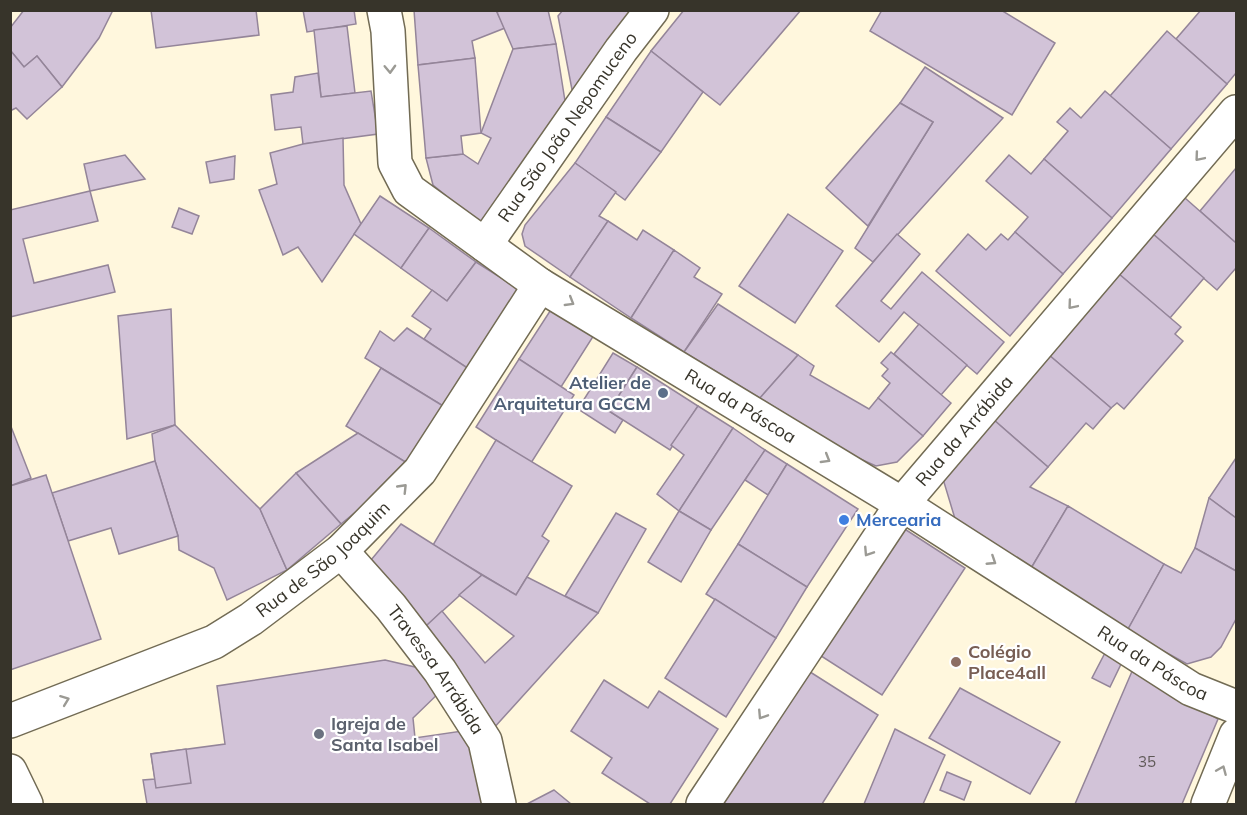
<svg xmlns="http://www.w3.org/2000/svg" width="1247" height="815" font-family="Mulish,sans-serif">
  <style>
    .building { fill: #d2c3d8; stroke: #948599; stroke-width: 1.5 }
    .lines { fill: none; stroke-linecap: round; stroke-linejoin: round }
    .minor-casing { stroke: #726b54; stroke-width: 36 }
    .minor { stroke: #fff; stroke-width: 33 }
    .oneway { stroke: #9b9a94 }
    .service-dot { fill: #5c6f8a; stroke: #fff; stroke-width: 2 }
    .shop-dot { fill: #3f7fe0; stroke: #fff; stroke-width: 2 }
    .education-dot { fill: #8d6e63; stroke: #fff; stroke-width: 2 }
    .worship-dot { fill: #6b7280; stroke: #fff; stroke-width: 2 }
    .labels { text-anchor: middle; stroke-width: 4.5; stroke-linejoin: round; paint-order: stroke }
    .number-label { font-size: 15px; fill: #5e5856 }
    .street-label { font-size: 18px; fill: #37342a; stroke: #fff }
    .service-label { font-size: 18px; font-weight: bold; fill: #4e5e75; stroke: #fff; text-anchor: end }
    .shop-label { font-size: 18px; font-weight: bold; fill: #366cbe; stroke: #fff; text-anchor: start }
    .education-label { font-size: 18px; font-weight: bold; fill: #785e54; stroke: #fff; text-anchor: start }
    .worship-label { font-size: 18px; font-weight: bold; fill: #5b616d; stroke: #fff; text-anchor: start }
  </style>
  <rect width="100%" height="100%" fill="#fff7dd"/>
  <g class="building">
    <polygon points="24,10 113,10 99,38 62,87 37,56 24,67 10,50 10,28"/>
    <polygon points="151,10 256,10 259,35 156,48"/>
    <polygon points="303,10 354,10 356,24 307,32"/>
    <polygon points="414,10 501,10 497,12 505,28 472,41 475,58 418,65"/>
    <polygon points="501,10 548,10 556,44 513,49 497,12"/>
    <polygon points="563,10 626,10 637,19 573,95 558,16"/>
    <polygon points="684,10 801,10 720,105 651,51"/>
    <polygon points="882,10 1001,10 1055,43 1012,115 870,31"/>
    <polygon points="1201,10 1236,10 1236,73 1227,84 1176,39"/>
    <polygon points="347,26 355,93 321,97 314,30"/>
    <polygon points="1167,31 1227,84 1171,149 1110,96"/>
    <polygon points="556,44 565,101 483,226 433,185 426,158 463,154 478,164 491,138 481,133 513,49"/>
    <polygon points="10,50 24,67 37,56 62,87 27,119 16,108 10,111"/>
    <polygon points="651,51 703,92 661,152 606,117"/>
    <polygon points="475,58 481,133 461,136 463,154 426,158 418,65"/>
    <polygon points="925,67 1003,118 873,262 855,248 933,122 900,103"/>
    <polygon points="318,73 321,97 371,91 378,134 303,144 301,127 275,130 271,95 293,92 295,77"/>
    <polygon points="1105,91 1171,149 1112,218 1044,159 1068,131 1057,122 1070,108 1081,118"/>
    <polygon points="900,103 933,122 868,226 826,188"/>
    <polygon points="606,117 661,152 625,200 575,163"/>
    <polygon points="343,138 344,185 361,224 322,282 298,247 283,255 259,190 277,184 270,153 303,144"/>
    <polygon points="125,155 145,179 90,191 84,164"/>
    <polygon points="1009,155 1031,174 1044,159 1112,218 1063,274 1015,232 1028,217 986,181"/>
    <polygon points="235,156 234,179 210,183 206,162"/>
    <polygon points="575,163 616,192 599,216 608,221 570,277 525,246 522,234 525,225"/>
    <polygon points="1236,168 1236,243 1200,211"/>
    <polygon points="90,191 98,221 23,239 34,283 108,265 115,292 10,317 10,210"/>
    <polygon points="380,196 429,228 401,268 354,234"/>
    <polygon points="1185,198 1236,243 1236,268 1217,290 1153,234"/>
    <polygon points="179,208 199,216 192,234 172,227"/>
    <polygon points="788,214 843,251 795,323 739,286"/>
    <polygon points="608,221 637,240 643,230 674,250 631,318 570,277"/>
    <polygon points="429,228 476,262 447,301 401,268"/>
    <polygon points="1015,232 1063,274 1010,336 936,271 968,234 986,250 1001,234 1008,240"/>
    <polygon points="897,234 920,254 881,301 891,309 922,272 1004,342 977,374 904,312 879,342 836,306"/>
    <polygon points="1153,234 1204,278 1170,318 1119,274"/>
    <polygon points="674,250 700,268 694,277 722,294 684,352 631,318"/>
    <polygon points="476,262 523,292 472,371 424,339 431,329 412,316 432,290 447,301"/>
    <polygon points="1119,274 1181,327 1175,334 1183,341 1124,409 1117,403 1111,408 1049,355"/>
    <polygon points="718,304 798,355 760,398 684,352"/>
    <polygon points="552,308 594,335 561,387 519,359"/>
    <polygon points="171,309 175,425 127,439 118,316"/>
    <polygon points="919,324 967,365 941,395 894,354"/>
    <polygon points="407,328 472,371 448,409 365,358 380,331 394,341"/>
    <polygon points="891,352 951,403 923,436 878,398 890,383 882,376 888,369 881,363"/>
    <polygon points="613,353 637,367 609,411 623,420 615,433 578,409"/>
    <polygon points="798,355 814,366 810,375 869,409 878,398 923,436 897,462 876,466 849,454 760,398"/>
    <polygon points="1049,355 1111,408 1093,429 1086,423 1048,467 994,420"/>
    <polygon points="519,359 574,395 531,463 476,427"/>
    <polygon points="637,367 698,406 670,450 609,411"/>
    <polygon points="381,368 448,409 412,466 346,426"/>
    <polygon points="698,406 733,428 679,511 657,494 684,455 671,445"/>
    <polygon points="994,420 1048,467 1030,487 1068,506 1030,570 956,522 943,479"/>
    <polygon points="10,424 31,478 10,486"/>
    <polygon points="175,425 260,509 287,570 227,600 214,568 179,550 178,536 155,461 152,434"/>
    <polygon points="733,428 765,450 711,530 679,511"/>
    <polygon points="358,433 412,466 341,524 296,473"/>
    <polygon points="496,440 572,486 542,536 549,541 516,595 433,545"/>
    <polygon points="765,450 787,464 768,495 745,480"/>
    <polygon points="1236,458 1236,518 1209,498"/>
    <polygon points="155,461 178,536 119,554 111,528 68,541 52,493"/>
    <polygon points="787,464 858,509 807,587 738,544"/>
    <polygon points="296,473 341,524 287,570 260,509"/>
    <polygon points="46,475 101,639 10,670 10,486"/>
    <polygon points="1209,498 1236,518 1236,571 1195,548"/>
    <polygon points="1068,506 1164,564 1127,631 1030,570"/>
    <polygon points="679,511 711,530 681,582 648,562"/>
    <polygon points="616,513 646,529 598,613 565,596"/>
    <polygon points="401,524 482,575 426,626 371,560"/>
    <polygon points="900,526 965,568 882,695 818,654"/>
    <polygon points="738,544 807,587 776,638 706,594"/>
    <polygon points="1195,548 1236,571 1236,619 1221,647 1211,657 1187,664 1127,631 1164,564 1181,573"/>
    <polygon points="482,575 516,595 527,577 598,613 492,730 426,626 442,611 485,663 514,636 459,595"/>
    <polygon points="715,599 776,638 726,717 665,678"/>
    <polygon points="1106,651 1123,660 1110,687 1092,678"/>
    <polygon points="385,660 432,671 443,689 413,718 415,738 469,730 483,804 147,804 143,780 155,779 151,754 225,744 217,686"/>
    <polygon points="1133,669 1218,719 1182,804 1075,804"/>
    <polygon points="807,670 878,715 822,804 723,804"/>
    <polygon points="604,680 648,708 659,691 718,729 670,804 650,804 602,773 612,758 571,731"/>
    <polygon points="960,688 1060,742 1030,794 929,738"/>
    <polygon points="895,729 945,755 923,804 864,804"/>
    <polygon points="186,749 191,783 156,788 151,754"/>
    <polygon points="947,772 971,782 964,800 940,790"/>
    <polygon points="554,790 571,804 527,804"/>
  </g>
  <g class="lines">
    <defs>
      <g id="minor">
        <path id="s1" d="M384 10 388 31 395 163 409 190 540 285 902 504 1191 689 1236 707"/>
        <path id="s2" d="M485 245 621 50 652 10"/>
        <path id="s3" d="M341 551 391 607 440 671 485 741 499 804"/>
        <path id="s4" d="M10 721 214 642 251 619 341 551 420 471 540 285"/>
        <polyline points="10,771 26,804"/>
        <path id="s5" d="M703 804 902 504 1236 112"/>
        <polyline points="1208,804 1236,735"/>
      </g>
    </defs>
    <use href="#minor" class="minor-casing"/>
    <use href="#minor" class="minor"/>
  </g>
  <defs><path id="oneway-chevron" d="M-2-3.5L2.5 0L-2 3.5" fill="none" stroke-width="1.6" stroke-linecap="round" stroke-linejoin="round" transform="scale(1.5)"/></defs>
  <g class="oneway">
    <use href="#oneway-chevron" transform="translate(390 69) rotate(88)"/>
    <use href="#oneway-chevron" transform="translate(1199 157) rotate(130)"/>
    <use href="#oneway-chevron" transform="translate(570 302) rotate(31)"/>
    <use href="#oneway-chevron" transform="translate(1072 305) rotate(130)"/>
    <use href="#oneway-chevron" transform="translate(826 459) rotate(31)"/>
    <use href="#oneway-chevron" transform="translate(403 488) rotate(-46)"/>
    <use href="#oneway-chevron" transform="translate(868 552) rotate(123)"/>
    <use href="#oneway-chevron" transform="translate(992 561) rotate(33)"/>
    <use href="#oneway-chevron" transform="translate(65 700) rotate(-21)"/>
    <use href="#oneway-chevron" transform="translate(762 715) rotate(123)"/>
    <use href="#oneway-chevron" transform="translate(1222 770) rotate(-67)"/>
  </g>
  <circle class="service-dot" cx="663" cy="393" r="6"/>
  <circle class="shop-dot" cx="844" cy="520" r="6"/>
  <circle class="education-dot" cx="956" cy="662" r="6"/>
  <circle class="worship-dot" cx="319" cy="734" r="6"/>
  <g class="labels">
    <g class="number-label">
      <text x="1147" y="767">35</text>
    </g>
    <g class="street-label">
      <text dy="6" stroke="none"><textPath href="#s2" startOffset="144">Rua São João Nepomuceno</textPath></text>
      <text dy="6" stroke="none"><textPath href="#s1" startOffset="580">Rua da Páscoa</textPath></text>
      <text dy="6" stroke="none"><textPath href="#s5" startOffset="456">Rua da Arrábida</textPath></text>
      <text dy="6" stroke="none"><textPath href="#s4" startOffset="356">Rua de São Joaquim</textPath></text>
      <text dy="6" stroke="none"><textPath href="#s1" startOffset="1066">Rua da Páscoa</textPath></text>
      <text dy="6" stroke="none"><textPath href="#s3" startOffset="152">Travessa Arrábida</textPath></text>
    </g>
    <g class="service-label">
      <text x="651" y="389">Atelier de<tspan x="651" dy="21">Arquitetura GCCM</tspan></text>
    </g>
    <g class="shop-label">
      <text x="856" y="526">Mercearia</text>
    </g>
    <g class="education-label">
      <text x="968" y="658">Colégio<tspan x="968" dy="21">Place4all</tspan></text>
    </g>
    <g class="worship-label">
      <text x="331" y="730">Igreja de<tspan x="331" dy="21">Santa Isabel</tspan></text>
    </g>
  </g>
  <rect width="1247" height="815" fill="none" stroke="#37342a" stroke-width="24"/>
</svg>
